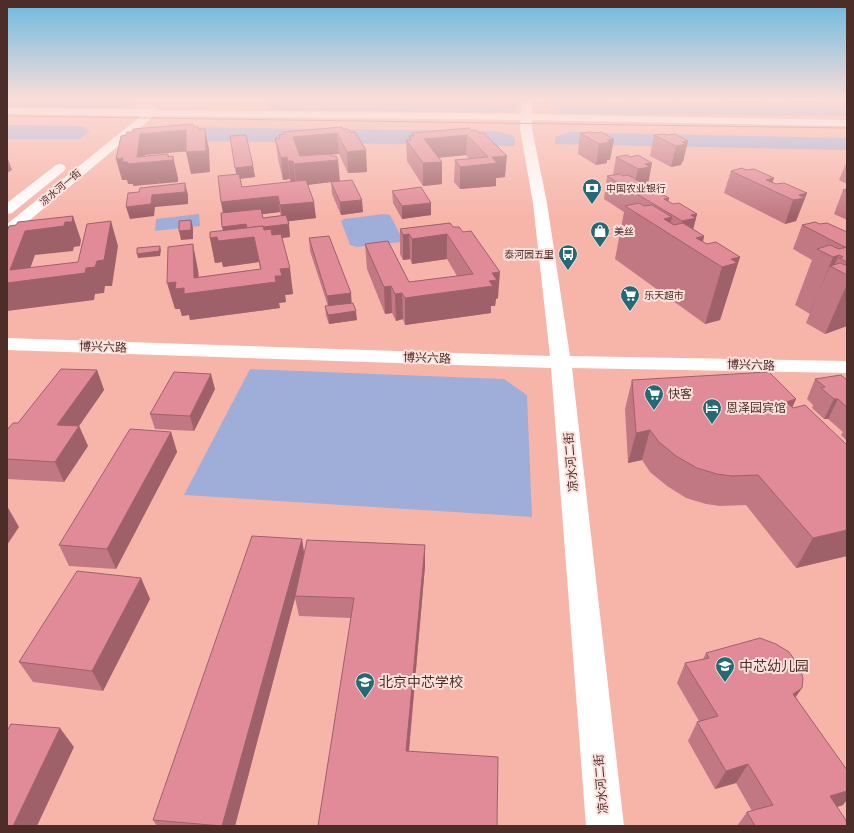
<svg xmlns="http://www.w3.org/2000/svg" width="854" height="833" font-family="Ubuntu,'Noto Sans SC',sans-serif">
  <style>
    .green { fill: #9faed9 }
    .lines { fill: none; stroke-linecap: round; stroke-linejoin: round }
    .minor { fill: #fff; fill-rule: evenodd }
    .major { fill: #fff; fill-rule: evenodd }
    .tram { stroke: #a37269; stroke-width: 1 }
    .wall { fill: #c27883; fill-rule: evenodd }
    .shaded-wall { fill: #9e616a }
    .building { fill: #e18b98; stroke: #9e616a }
    .labels { text-anchor: middle; stroke-width: 4; stroke-linejoin: round; paint-order: stroke }
    .far-street-label { font-size: 10px; fill: #4d2d27; stroke: #fce2dd }
    .far-poi-label { font-size: 10px; fill: #4d2d27; stroke: #fce2dd; text-anchor: start }
    .street-label { font-size: 12px; fill: #4d2d27; stroke: #fce2dd }
    .poi-label { font-size: 12px; fill: #4d2d27; stroke: #fce2dd; text-anchor: start }
    .near-poi-label { font-size: 14px; fill: #4d2d27; stroke: #fce2dd; text-anchor: start }
  </style>
  <rect width="100%" height="100%" fill="#f7b5aa"/>
  <g class="green">
    <polygon points="7,99 139,99 130,105 117,108 7,106"/>
    <polygon points="275,99 517,103 518,108 508,112 272,110 263,101 274,101"/>
    <polygon points="835,99 847,99 847,116 563,113 553,109 551,103 842,106"/>
    <polygon points="7,125 82,126 90,131 80,139 7,139"/>
    <polygon points="179,127 497,131 511,135 515,138 515,146 136,140"/>
    <polygon points="570,132 847,138 847,150 555,144 555,137"/>
    <polygon points="199,214 200,226 155,231 156,219"/>
    <polygon points="384,214 390,215 403,240 401,242 357,247 350,245 341,221 344,219"/>
    <polygon points="250,369 504,379 527,395 532,517 184,495"/>
  </g>
  <g class="lines">
    <polygon class="minor" points="522,99 532,99 532,129 547,203 570,356 847,361 847,373 572,368 624,826 586,826 551,368 7,350 7,338 550,356 533,203 520,129"/>
    <g class="major">
      <polygon points="7,108 148,109 153,108 157,110 527,114 847,120 847,126 527,120 154,116 12,235 7,237 7,224 141,116 7,114"/>
      <polygon points="60,164 64,165 66,168 64,171 12,213 7,214 7,203 56,165"/>
    </g>
    <polyline class="tram" points="7,116 847,128"/>
  </g>
  <g class="wall">
    <polygon points="646,99 679,99 678,101 646,100"/>
    <polygon points="725,99 761,99 760,103 727,102"/>
    <polygon points="789,99 828,99 827,104 794,103"/>
    <path d="M342 127 367 172 348 173 339 154H330L340 181 363 212 341 215 332 194 331 182 308 185 316 218 288 221 290 237 282 238 293 294 285 295 286 302 279 303 280 308 190 320 189 315 182 316 180 309H175L198 270 199 277 260 269 259 262 223 267 222 262 215 263 210 238 223 231V213L237 174 230 136 253 166 255 177 240 179 242 187 290 182V179L283 180 278 159 275 138H280L279 135 284 134 283 132ZM280 212 281 216 263 218 262 214Z"/>
    <polygon points="469,128 505,177 496,178 496,186 460,189 454,182 455,160 469,159 466,155 439,158 442,162 442,184 423,186 407,161 406,140 409,140 409,136 412,136 412,133"/>
    <polygon points="580,133 595,133 614,139 610,160 607,160 607,163 596,165 578,154"/>
    <polygon points="675,134 683,162 682,162 681,165 671,167 650,156 654,135 668,135"/>
    <polygon points="616,157 631,157 648,185 646,185 645,188 669,198 668,202 673,204 697,214 693,229 704,236 703,242 707,244 740,257 720,320 705,324 615,259 624,212 604,199 607,176 613,175"/>
    <polygon points="847,161 847,184 839,180"/>
    <polygon points="731,171 807,193 796,221 785,224 724,193"/>
    <polygon points="847,189 847,220 834,214 843,190"/>
    <polygon points="392,191 431,203 431,215 402,219 393,203"/>
    <polygon points="450,223 498,298 496,299 495,306 491,306 491,313 405,325 403,319 396,321 392,313 385,314 367,269 365,244 409,282 457,276 447,259 412,264 410,259 403,260 400,254 400,229"/>
    <polygon points="820,224 847,232 847,326 825,334 806,323 810,313 810,314 795,305 812,260 793,249 802,225"/>
    <polygon points="309,238 351,293 351,303 357,320 329,324 326,316 325,306 328,306 310,251"/>
    <polygon points="97,370 104,390 79,426 88,446 64,482 7,479 7,430 18,423"/>
    <polygon points="815,379 847,380 847,441 841,435 843,432 828,419 824,419 812,408 813,405 807,399"/>
    <polygon points="632,380 796,399 792,407 847,556 796,568 746,505 720,506 706,504 686,498 667,486 650,472 642,460 628,463 625,409"/>
    <polygon points="215,389 194,431 155,429 150,414"/>
    <polygon points="171,432 177,452 116,569 69,566 59,545"/>
    <polygon points="302,539 304,553 425,545 425,566 409,752 318,826 351,618 299,616 295,598 235,826 157,826 153,820"/>
    <polygon points="141,578 150,599 103,691 33,682 19,662"/>
    <polygon points="706,653 796,697 843,805 837,807 847,826 737,826 747,812 752,811 736,783 715,789 688,741 697,722 699,721 677,683 685,663 703,659"/>
  </g>
  <g class="shaded-wall">
    <polygon points="205,129 209,149 210,172 191,174 186,152"/>
    <polygon points="186,130 191,151 145,155 144,163 168,157 168,154 170,160 173,156 178,178 178,182 133,186 133,184 128,184 127,180 122,180 116,159 137,157 140,134"/>
    <polygon points="337,133 339,154 295,158 293,137"/>
    <polygon points="467,135 466,155 424,159 424,139"/>
    <polygon points="614,139 610,160 607,160 607,163 596,165 599,144 607,140"/>
    <polygon points="688,141 683,162 682,162 681,165 671,167 676,146 682,142"/>
    <polygon points="366,150 367,172 348,173 347,152"/>
    <polygon points="7,156 12,170 7,173"/>
    <polygon points="507,156 505,177 496,178 496,186 460,189 460,167 492,157"/>
    <polygon points="287,157 290,179 283,180 281,158"/>
    <polygon points="338,160 340,181 297,186 294,164"/>
    <polygon points="288,161 293,161 296,183 291,183"/>
    <polygon points="442,162 442,184 423,186 423,163"/>
    <polygon points="652,163 648,185 646,185 645,189 633,191 638,169 645,164"/>
    <polygon points="253,166 255,177 237,179 235,168"/>
    <polygon points="774,178 770,190 766,180"/>
    <polygon points="185,183 188,195 188,204 155,207 154,216 130,219 126,207 152,195"/>
    <polygon points="807,193 796,221 785,224 793,200 799,195"/>
    <polygon points="278,196 280,212 224,219 221,202"/>
    <polygon points="669,198 666,211 664,199"/>
    <polygon points="362,200 363,212 341,215 340,202"/>
    <polygon points="314,202 316,218 283,222 280,205"/>
    <polygon points="431,203 431,215 402,219 402,206"/>
    <polygon points="697,214 691,238 678,239 682,221 691,215"/>
    <polygon points="73,216 81,240 80,246 74,247 73,251 35,255 26,280 86,268 97,261 111,221 118,246 112,286 105,286 104,293 95,294 94,300 7,311 7,283 10,270 25,231"/>
    <polygon points="672,217 668,233 664,219"/>
    <polygon points="191,220 193,228 193,239 181,240 179,231"/>
    <polygon points="246,224 248,237 225,240 222,227"/>
    <polygon points="289,224 290,237 255,241 259,262 223,267 222,262 215,263 210,238 217,237 247,229"/>
    <polygon points="409,234 410,259 403,260 403,235"/>
    <polygon points="447,234 447,259 412,264 412,239"/>
    <polygon points="704,236 700,253 696,238"/>
    <polygon points="193,244 198,270 199,292 275,276 280,269 290,268 293,294 285,295 286,302 279,303 280,308 190,320 189,315 182,316 180,309 175,309 167,283 194,278"/>
    <polygon points="160,246 161,250 160,256 138,258 137,254"/>
    <polygon points="839,255 833,268 830,266 810,313 810,314 833,257"/>
    <polygon points="740,257 720,320 705,324 722,267 731,259"/>
    <polygon points="500,272 498,298 496,299 495,306 491,306 491,313 405,325 405,298 492,273"/>
    <polygon points="847,284 847,326 825,334"/>
    <polygon points="391,286 392,313 385,314 384,287"/>
    <polygon points="351,293 352,307 329,310 327,296"/>
    <polygon points="402,293 403,319 396,321 395,294"/>
    <polygon points="356,311 357,320 329,324 328,315"/>
    <polygon points="97,370 104,390 79,426 88,446 64,482 55,462 57,425"/>
    <polygon points="211,374 215,389 194,431 190,416"/>
    <polygon points="796,399 783,428 786,402"/>
    <polygon points="834,399 838,399 828,419 824,419"/>
    <polygon points="650,430 642,460 628,463 636,433"/>
    <polygon points="171,432 177,452 116,569 107,549"/>
    <polygon points="7,506 19,527 7,545"/>
    <polygon points="847,530 847,556 796,568 813,538"/>
    <polygon points="302,539 305,560 295,596 295,598 235,826 222,826"/>
    <polygon points="425,545 425,566 407,770 406,751"/>
    <polygon points="141,578 150,599 103,691 92,671"/>
    <polygon points="802,688 789,707 793,694"/>
    <polygon points="60,728 74,747 37,826 13,826"/>
    <polygon points="748,764 736,783 715,789 726,771"/>
    <polygon points="847,791 847,800 843,805 814,814 830,796"/>
  </g>
  <g class="building">
    <polygon points="193,124 194,127 198,126 198,129 205,129 206,151 186,152 186,130 140,134 137,157 168,154 168,157 173,156 173,160 127,164 128,162 122,162 123,158 116,159 121,136 126,135 127,132 132,132 133,129"/>
    <polygon points="342,127 343,129 348,129 350,132 355,132 366,150 347,152 337,133 293,137 300,156 330,154 331,156 336,156 338,160 294,164 293,161 288,161 287,157 281,158 275,138 280,138 279,135 284,134 283,132"/>
    <polygon points="469,128 471,130 476,130 479,133 484,133 507,156 492,157 497,163 460,167 455,160 488,157 467,135 424,139 442,162 423,163 406,140 411,140 409,136 414,136 412,133"/>
    <polygon points="591,132 595,133 601,132 614,139 607,140 610,142 599,144 580,133"/>
    <polygon points="664,134 668,135 675,134 688,141 682,142 686,144 676,146 654,135"/>
    <polygon points="246,135 253,166 235,168 230,136"/>
    <polygon points="627,155 631,157 638,155 652,163 645,164 650,167 638,169 616,157"/>
    <polygon points="742,168 746,170 754,169 774,178 766,180 776,184 784,183 807,193 799,195 805,198 793,200 731,171"/>
    <polygon points="239,174 242,187 306,180 314,202 280,205 278,196 221,202 218,176"/>
    <polygon points="620,174 623,176 628,175 644,184 639,185 647,190 652,189 669,198 664,199 673,204 679,203 697,214 691,215 696,218 682,221 607,176"/>
    <polygon points="352,180 362,200 340,202 331,182"/>
    <polygon points="185,183 185,192 152,195 151,204 126,207 128,193 139,192 140,188"/>
    <polygon points="421,187 431,203 402,206 392,191"/>
    <polygon points="847,189 847,192 843,190"/>
    <polygon points="639,203 644,206 652,205 672,217 664,219 674,225 683,223 704,236 696,238 707,244 716,242 740,257 731,259 737,263 722,267 625,206"/>
    <polygon points="261,209 263,218 286,215 289,224 263,227 263,226 247,228 246,224 222,227 221,213"/>
    <polygon points="73,216 72,222 65,222 64,226 25,231 10,270 78,262 87,224 111,221 104,260 97,261 95,267 86,268 85,273 7,283 7,232 9,226 16,225 18,222"/>
    <polygon points="191,220 191,230 179,231 179,221"/>
    <polygon points="815,222 820,224 827,223 847,232 847,237 846,237 847,238 847,247 845,247 802,225"/>
    <polygon points="450,223 453,227 459,227 463,232 471,231 500,272 492,273 497,280 489,281 493,286 405,298 402,293 395,294 391,286 384,287 365,244 388,241 409,282 473,274 447,234 412,239 409,234 403,235 400,229"/>
    <polygon points="263,226 264,230 271,229 272,235 281,234 290,268 280,269 282,276 275,276 276,282 184,294 184,288 175,289 176,282 167,283 168,247 193,244 194,278 261,269 254,237 218,241 217,237 210,238 210,232"/>
    <polygon points="329,236 351,293 327,296 309,238"/>
    <polygon points="830,245 839,249 847,247 847,262 839,258 843,257 839,255 833,257 817,249"/>
    <polygon points="160,246 159,251 137,254 137,248"/>
    <polygon points="840,263 845,265 847,264 847,275 830,266"/>
    <polygon points="353,303 356,311 328,315 325,306"/>
    <polygon points="61,369 97,370 57,425 79,426 55,462 7,459 7,430 13,423 18,423"/>
    <polygon points="174,372 211,374 190,416 150,414"/>
    <polygon points="769,372 796,399 786,402 793,408 805,405 847,445 847,530 813,538 758,475 732,476 717,474 697,468 676,456 659,442 650,430 636,433 632,380"/>
    <polygon points="841,375 847,380 847,407 838,399 834,399 821,388 825,387 815,379"/>
    <polygon points="130,429 171,432 107,549 59,545"/>
    <polygon points="252,536 302,539 222,826 153,820"/>
    <polygon points="307,540 425,545 406,751 498,757 497,826 318,826 354,598 295,596"/>
    <polygon points="77,571 141,578 92,671 19,662"/>
    <polygon points="760,638 776,644 789,652 799,666 803,678 802,688 793,694 847,770 847,791 830,796 847,822 847,826 755,826 747,812 773,805 748,764 726,771 697,722 718,716 685,663 709,658 706,653"/>
    <polygon points="11,724 60,728 13,826 7,826 7,731"/>
  </g>
  <linearGradient id="sky" x2="0" y2="1"><stop stop-color="#6ab9e0"/><stop offset="0.46" stop-color="#fbded9"/><stop offset="1" stop-color="#fbded9" stop-opacity="0"/></linearGradient>
  <rect width="854" height="216" fill="url(#sky)"/>
  <defs>
    <symbol id="bank-pin" viewBox="-11 -11 22 30"><path d="M0 17L-7.5 6A9.5 9.5 0 1 1 7.5 6Z" fill="#226b76" stroke="#fce2dd"/><path d="M-6-4H6V4H-6ZM0-2.3a2.3 2.3 0 1 0 0 4.6a2.3 2.3 0 1 0 0-4.6Z" fill="#fff"/></symbol>
    <symbol id="shop-pin" viewBox="-11 -11 22 30"><path d="M0 17L-7.5 6A9.5 9.5 0 1 1 7.5 6Z" fill="#226b76" stroke="#fce2dd"/><path d="M-5-2.5h2.3a2.7 3.5 0 0 1 5.4 0H5L5.5 6h-11ZM-1.5-2.5h3a1.5 2.3 0 0 0-3 0Z" fill="#fff"/></symbol>
    <symbol id="bus-pin" viewBox="-11 -11 22 30"><path d="M0 17L-7.5 6A9.5 9.5 0 1 1 7.5 6Z" fill="#226b76" stroke="#fce2dd"/><path d="M-5-6H5V4H4V6H2V4H-2V6H-4V4H-5ZM-3.5-4V0h7V-4ZM-3.5 1.2v1.5H-2V1.2ZM2 1.2v1.5H3.5V1.2Z" fill="#fff"/></symbol>
    <symbol id="supermarket-pin" viewBox="-11 -11 22 30"><path d="M0 17L-7.5 6A9.5 9.5 0 1 1 7.5 6Z" fill="#226b76" stroke="#fce2dd"/><path d="M-6-5.5h2.5l.6 2H6L4.5 2H-2.5L-4.4-4H-6ZM-1.5 3.2a1.3 1.3 0 1 0 .1 0ZM3 3.2a1.3 1.3 0 1 0 .1 0Z" fill="#fff"/></symbol>
    <symbol id="hotel-pin" viewBox="-11 -11 22 30"><path d="M0 17L-7.5 6A9.5 9.5 0 1 1 7.5 6Z" fill="#226b76" stroke="#fce2dd"/><path d="M-6-4.5h1.5V1H6V5H4.5V3h-9V5H-6ZM-4 0a1.8 1.8 0 1 1 3.6 0ZM.5 0V-2.5h3Q6-2.5 6 0Z" fill="#fff"/></symbol>
    <symbol id="school-pin" viewBox="-11 -11 22 30"><path d="M0 17L-7.5 6A9.5 9.5 0 1 1 7.5 6Z" fill="#226b76" stroke="#fce2dd"/><path d="M0-5L7-2L0 1L-7-2ZM-4 1L0 2.5L4 1V4Q0 6-4 4Z" fill="#fff"/></symbol>
  </defs>
  <g fill-rule="evenodd">
    <use href="#bank-pin" x="581" y="177" width="22" height="30"/>
    <use href="#shop-pin" x="589" y="220" width="22" height="30"/>
    <use href="#bus-pin" x="557" y="243" width="22" height="30"/>
    <use href="#supermarket-pin" x="619" y="284" width="22" height="30"/>
    <use href="#supermarket-pin" x="643" y="383" width="22" height="30"/>
    <use href="#hotel-pin" x="701" y="397" width="22" height="30"/>
    <use href="#school-pin" x="714" y="655" width="22" height="30"/>
    <use href="#school-pin" x="354" y="671" width="22" height="30"/>
  </g>
  <g class="labels">
    <g class="far-street-label">
      <text transform="translate(60 187) rotate(-40)" y="4">凉水河一街</text>
    </g>
    <g class="far-poi-label">
      <text x="606" y="192">中国农业银行</text>
      <text x="614" y="235">美丝</text>
      <text x="554" y="258" text-anchor="end">泰河园五里</text>
      <text x="644" y="299">乐天超市</text>
    </g>
    <g class="street-label">
      <text transform="translate(103 347) rotate(2)" y="4">博兴六路</text>
      <text transform="translate(427 358) rotate(2)" y="4">博兴六路</text>
      <text transform="translate(751 365) rotate(2)" y="4">博兴六路</text>
      <text transform="translate(571 462) rotate(-95)" y="4">凉水河二街</text>
      <text transform="translate(601 784) rotate(-95)" y="4">凉水河二街</text>
    </g>
    <g class="poi-label">
      <text x="668" y="398">快客</text>
      <text x="726" y="412">恩泽园宾馆</text>
    </g>
    <g class="near-poi-label">
      <text x="739" y="671">中芯幼儿园</text>
      <text x="379" y="687">北京中芯学校</text>
    </g>
  </g>
  <rect width="854" height="833" fill="none" stroke="#4d2d27" stroke-width="16"/>
</svg>
